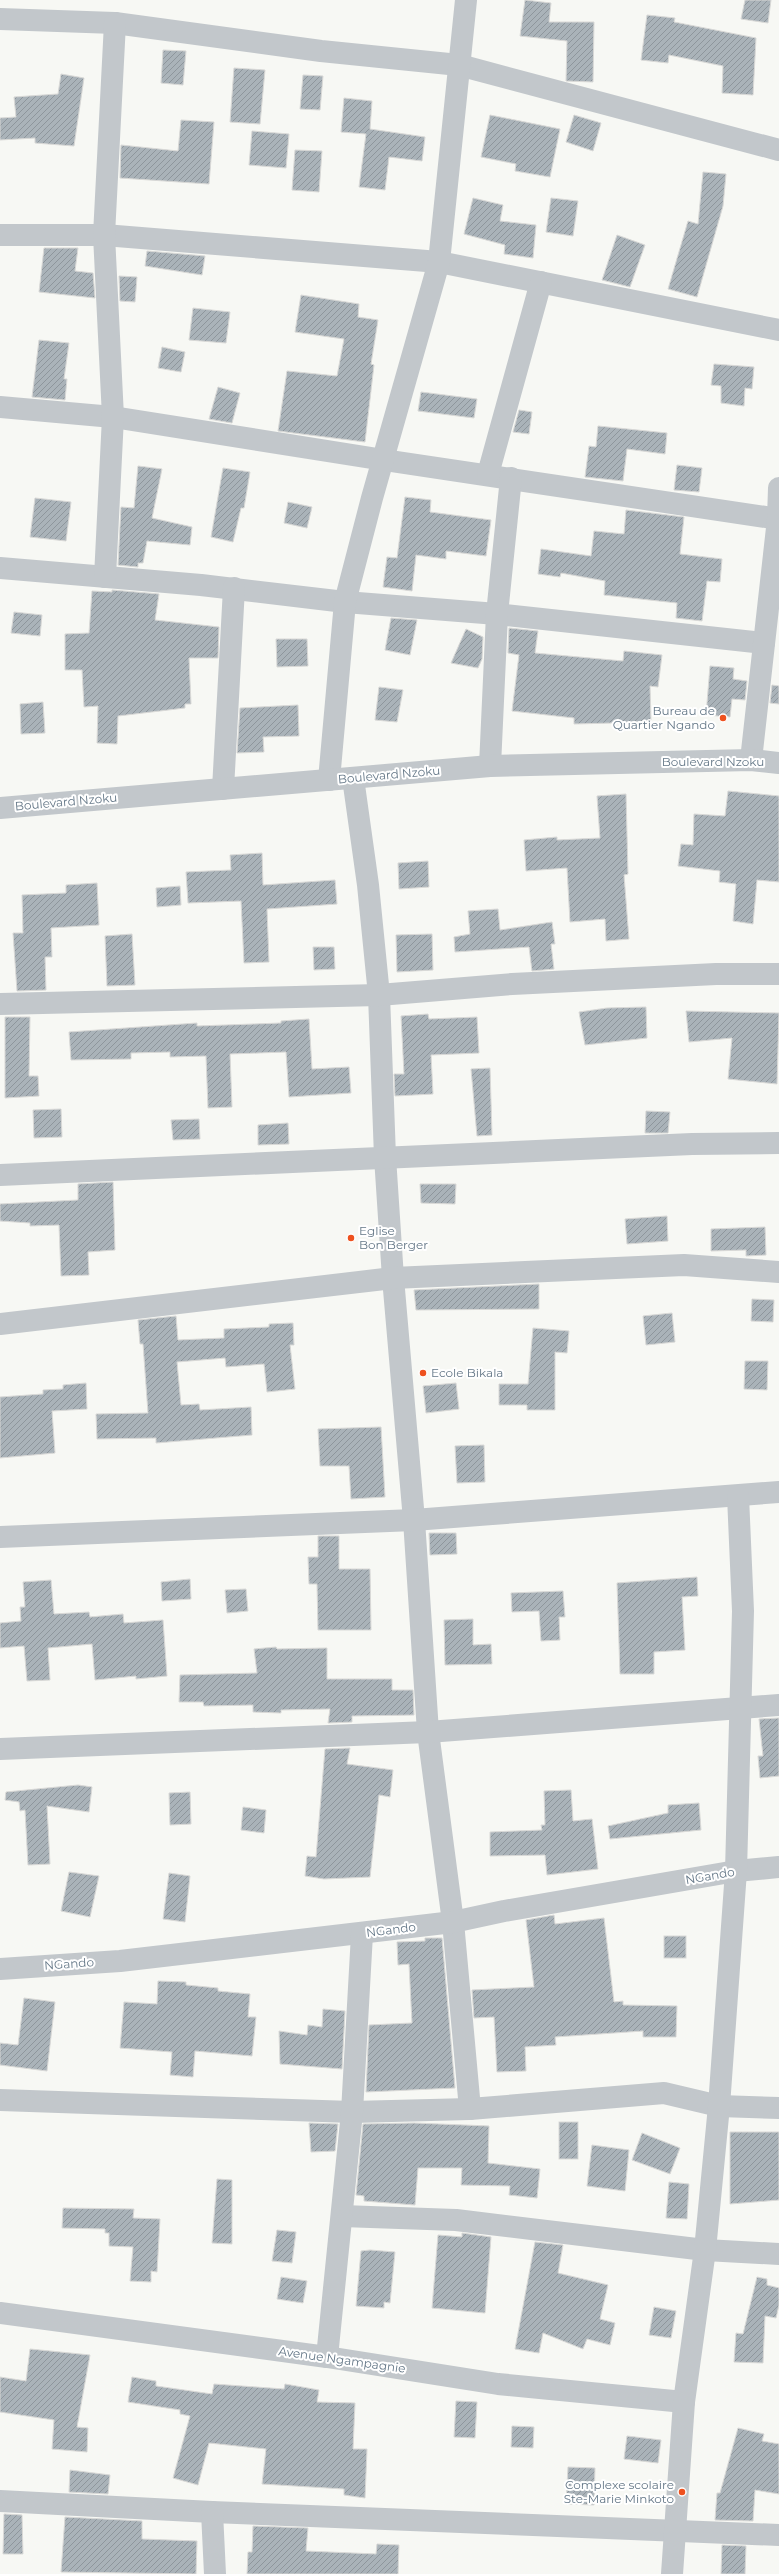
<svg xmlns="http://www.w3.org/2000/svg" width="779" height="2574" font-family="Montserrat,sans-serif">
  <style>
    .building { fill: url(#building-hatch); stroke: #d9d9d7 }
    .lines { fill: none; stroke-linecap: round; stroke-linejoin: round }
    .minor { stroke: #c2c7cb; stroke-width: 22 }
    .tertiary { stroke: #c2c7cb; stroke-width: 22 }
    .poi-dot { fill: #ee511e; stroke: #fff; stroke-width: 1.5 }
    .labels { text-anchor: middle; stroke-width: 4; stroke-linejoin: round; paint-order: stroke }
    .poi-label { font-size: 12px; fill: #647787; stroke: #fff; text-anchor: end }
    .street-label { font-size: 12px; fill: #647787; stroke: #fff }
  </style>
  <defs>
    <pattern id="building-hatch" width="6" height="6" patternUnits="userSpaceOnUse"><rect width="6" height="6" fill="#aab3b9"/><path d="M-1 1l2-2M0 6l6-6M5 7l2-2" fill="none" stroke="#8e969c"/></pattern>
  </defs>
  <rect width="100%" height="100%" fill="#f7f8f4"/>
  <g class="building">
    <polygon points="525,0 551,3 549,22 594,22 593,82 566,81 567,41 520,36"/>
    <polygon points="745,0 771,0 768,23 741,19"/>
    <polygon points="647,15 675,18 674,22 756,38 753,95 722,93 723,66 669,55 668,63 641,60"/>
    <polygon points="163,50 186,51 183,85 161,83"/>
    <polygon points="234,68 265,70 260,124 230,122"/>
    <polygon points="61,74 84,78 74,146 35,143 35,138 0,140 0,118 16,117 14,97 58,94"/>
    <polygon points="303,75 323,76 320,110 300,109"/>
    <polygon points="344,98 372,101 370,129 425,137 422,161 389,157 385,190 359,187 366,134 341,132"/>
    <polygon points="490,115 560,129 550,177 515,171 516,164 481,157"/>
    <polygon points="574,115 601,123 593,151 566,142"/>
    <polygon points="181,120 214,122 209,184 120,178 121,145 178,151"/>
    <polygon points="252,131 289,134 286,168 249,165"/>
    <polygon points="295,150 322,151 319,192 292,190"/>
    <polygon points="703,172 726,174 723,206 697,297 668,289 688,221 698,224"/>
    <polygon points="473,198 503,205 500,221 536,225 533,258 504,254 505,245 464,234"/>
    <polygon points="551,198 578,201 573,236 546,232"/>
    <polygon points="617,235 645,245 630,287 602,280"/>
    <polygon points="44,248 78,248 75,271 93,273 95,298 39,292"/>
    <polygon points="147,251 205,256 202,275 145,266"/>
    <polygon points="119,276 137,277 135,302 120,301"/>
    <polygon points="301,295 359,304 358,317 378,320 371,364 374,365 365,442 278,431 287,371 337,376 344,339 295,332"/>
    <polygon points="193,308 230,312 226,343 189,340"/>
    <polygon points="39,340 69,343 64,379 67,379 65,400 32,397"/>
    <polygon points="162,347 185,352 181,372 158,368"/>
    <polygon points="714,364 754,367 752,389 745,388 744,406 721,403 721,386 711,385"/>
    <polygon points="218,387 240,393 232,423 209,419"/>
    <polygon points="421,392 477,399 474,418 418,411"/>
    <polygon points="519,410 532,412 529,434 513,432"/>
    <polygon points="598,426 667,433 665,454 627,449 623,481 585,477 589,446 596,447"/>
    <polygon points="677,465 702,468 699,492 674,490"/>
    <polygon points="138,466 162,469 152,518 192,527 190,545 147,541 143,563 138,563 138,567 118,565 121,507 134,508"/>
    <polygon points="223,468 250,472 244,508 241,508 233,542 211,537"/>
    <polygon points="405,497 431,500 430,512 491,520 486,556 446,551 446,559 416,555 412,591 383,587 387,557 397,558"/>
    <polygon points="35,498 71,502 66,541 30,537"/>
    <polygon points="288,502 312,507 307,528 284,523"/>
    <polygon points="626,510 684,517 680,554 722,559 720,582 707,581 702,621 676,618 677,603 604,595 605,581 561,573 560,577 538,574 541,549 591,556 594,531 624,534"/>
    <polygon points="112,590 159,594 155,620 219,627 218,658 189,658 191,704 185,704 185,708 118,716 117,744 97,743 98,706 84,707 82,670 65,670 65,634 89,633 92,591 112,592"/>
    <polygon points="14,612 42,615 40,636 11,633"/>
    <polygon points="391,618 417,620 410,655 385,650"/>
    <polygon points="509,628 538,631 535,653 623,661 624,651 662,655 658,687 650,686 651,722 574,724 574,718 512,711 519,655 508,653"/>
    <polygon points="466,629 483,637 482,659 478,668 451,663"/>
    <polygon points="276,639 307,639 308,666 277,667"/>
    <polygon points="710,666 734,668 733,679 747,681 745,700 732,699 730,717 706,715"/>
    <polygon points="772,685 779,686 779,704 770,703"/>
    <polygon points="379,687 403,690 397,722 375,720"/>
    <polygon points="43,702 45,733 21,734 20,704"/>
    <polygon points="298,705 299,736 263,737 264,752 237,753 240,708"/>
    <polygon points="728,791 779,796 779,882 757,880 753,924 733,921 736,884 719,882 720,871 678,866 681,844 693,845 694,814 725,816"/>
    <polygon points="626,794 628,874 624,875 629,939 606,941 605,919 570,922 567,868 526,871 524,840 557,837 557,840 600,838 597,796"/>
    <polygon points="262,853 263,885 335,880 337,904 267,909 269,962 244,963 241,901 188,903 186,872 231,870 230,855"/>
    <polygon points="428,861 429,887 399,889 398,863"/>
    <polygon points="97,883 99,925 51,928 52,957 45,957 46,990 17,991 13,933 23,933 22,895 66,893 66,885"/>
    <polygon points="180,886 181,905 157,907 156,888"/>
    <polygon points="498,909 500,930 552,922 555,944 551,944 554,969 532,971 529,947 455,952 454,937 470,934 468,911"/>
    <polygon points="132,934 135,985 107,986 105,936"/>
    <polygon points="432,934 433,970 397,972 396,935"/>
    <polygon points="313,947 334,947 335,969 314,970"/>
    <polygon points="646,1007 647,1038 585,1045 579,1012 607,1008"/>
    <polygon points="686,1011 779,1013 777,1084 728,1079 732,1038 689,1042"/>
    <polygon points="428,1014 429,1019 477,1017 479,1053 431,1055 433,1094 395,1096 394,1074 404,1074 401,1016"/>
    <polygon points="5,1017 30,1017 29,1076 38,1076 39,1096 5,1098"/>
    <polygon points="309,1019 312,1069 349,1067 351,1093 289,1097 286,1052 230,1054 232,1107 208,1108 206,1056 170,1057 170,1052 131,1053 131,1059 71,1060 69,1032 197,1023 197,1026 281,1023 281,1021"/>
    <polygon points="490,1068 492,1135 477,1136 471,1069"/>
    <polygon points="61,1109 62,1137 34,1138 33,1110"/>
    <polygon points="646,1111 670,1112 668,1133 645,1133"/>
    <polygon points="199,1119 200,1139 173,1140 171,1120"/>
    <polygon points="288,1123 289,1144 258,1145 258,1125"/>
    <polygon points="113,1182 115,1250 88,1252 89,1275 61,1276 59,1225 30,1226 30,1223 0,1221 0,1204 78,1200 78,1184"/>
    <polygon points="420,1184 456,1184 455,1204 421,1203"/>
    <polygon points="667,1216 668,1241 627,1244 625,1219"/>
    <polygon points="765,1227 766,1255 746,1256 746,1250 711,1251 711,1229"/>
    <polygon points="539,1284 539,1309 416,1310 414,1290"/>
    <polygon points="752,1299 774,1300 773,1322 751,1321"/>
    <polygon points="672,1313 675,1342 646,1345 643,1316"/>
    <polygon points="176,1316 178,1340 224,1338 224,1329 269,1327 269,1324 293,1323 294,1345 290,1345 295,1389 267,1392 264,1364 226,1367 225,1358 177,1362 181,1405 199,1404 200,1410 251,1407 252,1435 156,1443 156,1438 97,1439 96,1414 148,1413 143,1344 140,1344 138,1320"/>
    <polygon points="533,1328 569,1331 567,1353 555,1352 555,1410 527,1410 527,1405 499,1405 499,1384 528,1384"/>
    <polygon points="745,1361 768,1361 767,1390 744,1389"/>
    <polygon points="86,1383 87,1409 52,1411 55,1453 0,1458 0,1397 43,1394 43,1390 63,1389 63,1385"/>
    <polygon points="456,1383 459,1409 426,1413 423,1386"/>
    <polygon points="381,1427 385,1497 351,1499 349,1466 320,1466 318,1429"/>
    <polygon points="484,1445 485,1482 457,1483 455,1446"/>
    <polygon points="429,1533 456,1533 457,1554 430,1555"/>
    <polygon points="318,1536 339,1536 339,1569 370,1569 371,1630 318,1630 317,1584 309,1584 308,1557 318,1557"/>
    <polygon points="697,1577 698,1596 682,1597 685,1650 654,1652 654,1674 620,1674 617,1583"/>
    <polygon points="190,1579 191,1599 162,1601 161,1582"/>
    <polygon points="51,1580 54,1614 89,1612 90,1617 123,1614 124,1623 163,1620 167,1676 136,1679 136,1676 95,1680 92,1644 48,1648 50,1680 27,1681 24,1646 0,1648 0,1623 21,1621 20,1607 25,1607 23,1582"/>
    <polygon points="246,1589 248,1611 227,1613 225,1590"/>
    <polygon points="563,1591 565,1617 559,1617 560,1640 541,1641 539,1611 512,1612 511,1593"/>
    <polygon points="473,1619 473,1645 491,1644 492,1664 445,1665 444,1620"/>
    <polygon points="276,1647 277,1649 327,1648 327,1679 392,1679 392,1690 413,1690 414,1715 352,1716 352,1722 328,1723 330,1709 281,1710 281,1713 253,1712 253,1705 204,1706 203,1702 179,1702 180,1675 257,1673 254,1649"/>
    <polygon points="779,1718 779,1776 760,1778 758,1756 763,1756 759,1719"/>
    <polygon points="350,1748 347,1764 393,1770 390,1797 379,1795 370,1877 324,1879 305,1876 307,1856 316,1857 325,1749"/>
    <polygon points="78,1785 92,1787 89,1812 47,1806 50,1864 28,1865 25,1810 20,1811 19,1802 5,1800 6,1792"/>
    <polygon points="571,1790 573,1821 592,1819 598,1869 547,1875 545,1855 490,1856 490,1832 542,1830 541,1825 545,1825 544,1791"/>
    <polygon points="190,1792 191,1824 170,1825 169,1793"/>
    <polygon points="699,1803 701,1830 610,1839 608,1826 668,1813 668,1805"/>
    <polygon points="243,1807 266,1810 264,1833 241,1830"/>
    <polygon points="69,1872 99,1876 90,1917 61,1911"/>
    <polygon points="169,1873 190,1876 185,1922 163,1919"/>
    <polygon points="554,1915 555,1924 604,1918 614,2002 623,2001 623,2005 677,2006 676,2037 643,2037 643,2031 555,2037 556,2045 525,2047 526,2071 497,2072 494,2017 474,2018 472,1990 534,1987 526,1920"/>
    <rect x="664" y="1936" width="22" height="22"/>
    <polygon points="425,1938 442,1938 455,2088 366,2092 369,2025 412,2023 409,1964 398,1965 397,1942 425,1941"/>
    <polygon points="158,1981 186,1982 186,1985 218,1988 218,1991 250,1994 248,2017 256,2017 252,2056 195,2051 193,2077 170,2075 172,2052 120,2048 124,2002 157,2004"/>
    <polygon points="24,1998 55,2002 47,2071 0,2065 0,2043 18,2045"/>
    <polygon points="323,2009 345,2011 342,2069 280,2064 279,2031 307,2035 308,2025 322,2027"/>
    <rect x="559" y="2122" width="19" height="37"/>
    <polygon points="309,2123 338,2124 335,2151 311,2152"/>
    <polygon points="414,2123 489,2126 488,2163 540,2169 537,2198 509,2195 510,2186 461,2185 462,2168 418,2168 415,2205 364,2201 364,2196 356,2195 363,2124"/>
    <polygon points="730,2132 779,2132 779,2200 730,2204"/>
    <polygon points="642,2133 680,2148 670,2174 632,2160"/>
    <polygon points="592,2145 629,2150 625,2191 587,2186"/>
    <polygon points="217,2179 232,2180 232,2244 212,2243"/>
    <polygon points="669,2182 689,2184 687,2219 666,2218"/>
    <polygon points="63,2208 134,2209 133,2218 160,2219 157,2272 151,2271 151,2282 130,2281 133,2247 109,2246 109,2233 105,2233 105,2229 62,2228"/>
    <polygon points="277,2230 296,2232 292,2263 272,2261"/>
    <polygon points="462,2233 491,2237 485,2313 432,2308 438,2235 462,2237"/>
    <polygon points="535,2242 563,2245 558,2273 608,2285 600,2319 615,2323 610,2345 587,2339 583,2349 543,2333 539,2353 515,2349"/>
    <polygon points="370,2250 395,2252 390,2303 384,2302 384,2308 356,2306 361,2251"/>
    <polygon points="281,2277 307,2281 303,2303 277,2299"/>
    <polygon points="757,2277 767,2279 767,2285 779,2288 779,2305 776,2318 765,2316 763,2363 734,2362 736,2333 743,2334"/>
    <polygon points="654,2307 676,2311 671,2338 649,2335"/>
    <polygon points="30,2349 90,2355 77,2427 88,2428 87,2452 52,2449 54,2420 0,2412 0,2377 26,2381"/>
    <polygon points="132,2377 156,2381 156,2386 212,2394 214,2384 284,2389 285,2384 319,2390 317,2402 355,2403 353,2449 367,2449 365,2498 344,2495 344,2489 262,2484 266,2449 209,2443 198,2485 173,2478 190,2416 180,2414 180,2410 128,2402"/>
    <polygon points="456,2401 477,2402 475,2438 454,2437"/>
    <polygon points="512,2426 534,2427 533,2448 511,2447"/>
    <polygon points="738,2428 764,2434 762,2441 779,2444 779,2494 755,2490 753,2521 715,2520 717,2493 720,2493"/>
    <polygon points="627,2436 661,2440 658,2463 624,2459"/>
    <polygon points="568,2467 595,2468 594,2505 566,2504"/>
    <polygon points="70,2470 110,2475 108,2494 69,2492"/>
    <polygon points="4,2514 22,2515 23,2554 3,2554"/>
    <polygon points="65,2517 142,2521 142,2539 197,2541 196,2574 61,2572"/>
    <polygon points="253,2526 308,2528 306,2551 376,2554 377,2544 399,2545 398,2574 247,2574 248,2552 252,2552"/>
    <polygon points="722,2545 746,2546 745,2574 721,2574"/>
  </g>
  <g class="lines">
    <g class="minor">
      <polyline points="0,19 115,23 321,51 459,65 779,150"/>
      <polyline points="0,235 104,235 439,262 779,330"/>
      <polyline points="0,407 113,417 384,460 779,519"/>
      <polyline points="488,474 541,282"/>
      <polyline points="0,568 201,585 345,602 497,614 764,643"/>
      <polyline points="105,577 113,417 104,235 115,23"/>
      <polyline points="751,760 778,519 779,488"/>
      <polyline points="490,766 497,614 511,478"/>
      <polyline points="353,778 368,885 379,995 385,1157 393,1278 414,1520 428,1732 453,1922 470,2109"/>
      <polyline points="329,780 345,602 372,498 439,262 466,0"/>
      <polyline points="223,789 234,588"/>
      <polyline points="0,1004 379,995 512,984 716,974 779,974"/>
      <polyline points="0,1175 692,1144 779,1143"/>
      <polyline points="0,1324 393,1278 684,1265 779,1272"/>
      <polyline points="0,1537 414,1520 779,1492"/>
      <polyline points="0,1749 428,1732 779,1705"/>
      <polyline points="0,1969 120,1961 453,1922 504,1911 736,1871 779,1867"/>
      <polyline points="0,2100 352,2112 470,2109 664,2093 719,2106 779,2108"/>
      <polyline points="342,2216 456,2220 705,2250 779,2254"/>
      <polyline points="0,2313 327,2357 498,2384 684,2402"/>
      <polyline points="327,2357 352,2112 362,1934"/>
      <polyline points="0,2501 212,2512 779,2535"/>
      <polyline points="212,2512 215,2574"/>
      <polyline points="672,2574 684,2402 705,2250 719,2106 736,1871 743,1611 738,1496"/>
    </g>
    <polyline class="tertiary" points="0,808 490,766 751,760 779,763"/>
  </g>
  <g class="poi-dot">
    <circle cx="723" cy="718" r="4"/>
    <circle cx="351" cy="1238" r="4"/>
    <circle cx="423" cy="1373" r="4"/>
    <circle cx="682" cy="2492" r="4"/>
  </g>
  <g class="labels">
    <g class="poi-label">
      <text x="715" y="715">Bureau de<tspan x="715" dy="14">Quartier Ngando</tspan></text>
      <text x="359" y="1235" text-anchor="start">Eglise<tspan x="359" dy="14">Bon Berger</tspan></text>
      <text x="431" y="1377" text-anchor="start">Ecole Bikala</text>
      <text x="674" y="2489">Complexe scolaire<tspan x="674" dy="14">Ste-Marie Minkoto</tspan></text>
    </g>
    <g class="street-label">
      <text x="713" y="766">Boulevard Nzoku</text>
      <text transform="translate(389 775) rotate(-5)" y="4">Boulevard Nzoku</text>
      <text transform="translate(66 802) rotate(-5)" y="4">Boulevard Nzoku</text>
      <text transform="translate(710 1876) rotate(-10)" y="4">NGando</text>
      <text transform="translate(391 1930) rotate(-7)" y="4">NGando</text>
      <text transform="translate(69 1964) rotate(-4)" y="4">NGando</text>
      <text transform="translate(342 2360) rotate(8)" y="4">Avenue Ngampagnie</text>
    </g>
  </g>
</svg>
